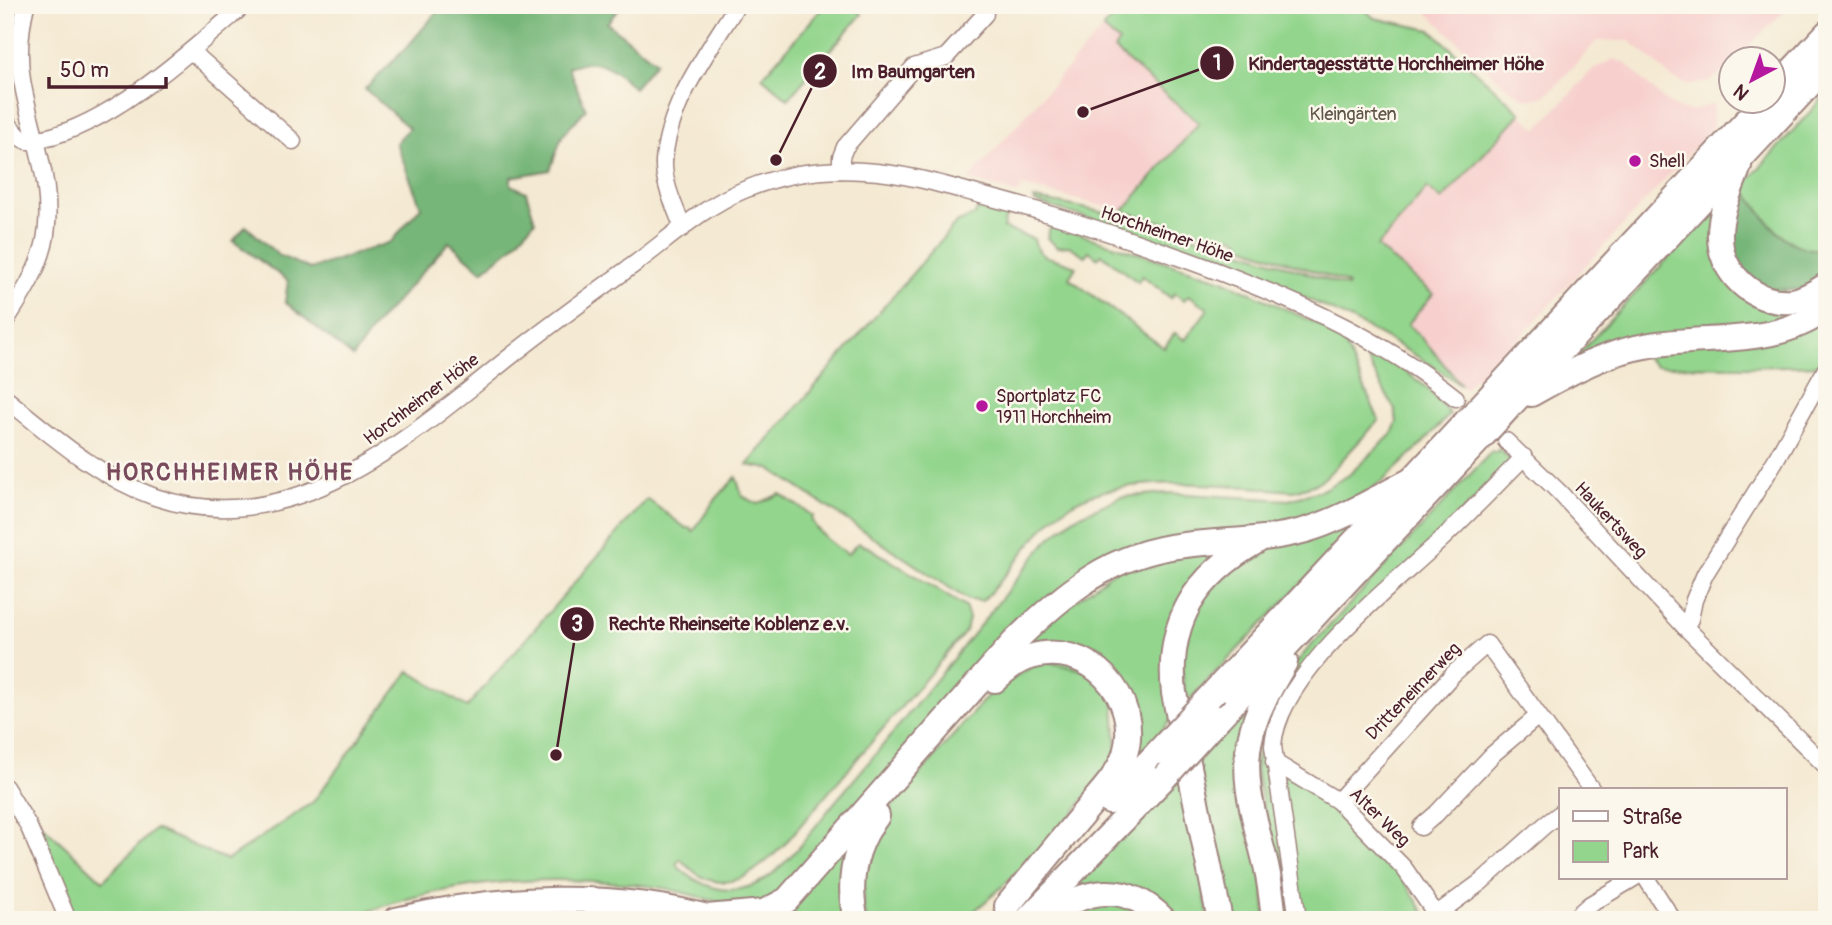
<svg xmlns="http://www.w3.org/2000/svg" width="1832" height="925" font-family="Pangolin,sans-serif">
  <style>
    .built { fill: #f7d0cd }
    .green { fill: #93d58d; stroke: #6e7a5c; stroke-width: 2 }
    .forest { fill: #76b678; stroke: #606a52; stroke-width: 2 }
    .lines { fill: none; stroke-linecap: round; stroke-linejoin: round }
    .minor-casing { stroke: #9f847e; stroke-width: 19 }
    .trunk-casing { stroke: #9f847e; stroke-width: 28 }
    .minor { stroke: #fff; stroke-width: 16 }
    .trunk { stroke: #fff; stroke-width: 24 }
    .trunk-bridge-casing { stroke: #9f847e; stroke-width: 28; stroke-linecap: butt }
    .trunk-bridge { stroke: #fff; stroke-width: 24 }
    .poi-dot { fill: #b5179e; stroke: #fbf7ec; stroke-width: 2.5 }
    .labels { text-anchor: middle; stroke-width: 5; stroke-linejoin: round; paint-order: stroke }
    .park-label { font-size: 18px; fill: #605648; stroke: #fbf7ec }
    .poi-label { font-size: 18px; fill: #4a1f2b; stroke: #fbf7ec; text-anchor: start }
    .street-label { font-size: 18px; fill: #4a1f2b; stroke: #fbf7ec }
    .district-label { font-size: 24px; font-weight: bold; letter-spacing: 2px; fill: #794b5d; stroke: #fbf7ec }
    .leader { fill: none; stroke: #4a1f2b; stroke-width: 2.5 }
    .callout-dot { fill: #4a1f2b; stroke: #fbf7ec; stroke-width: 2.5 }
    .mark-label { font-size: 21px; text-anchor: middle; font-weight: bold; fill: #fff }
    .callout-label { font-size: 19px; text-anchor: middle; font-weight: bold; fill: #4a1f2b; stroke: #fbf7ec; stroke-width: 5; stroke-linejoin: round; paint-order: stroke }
  </style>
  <rect width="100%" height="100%" fill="#fbf7ec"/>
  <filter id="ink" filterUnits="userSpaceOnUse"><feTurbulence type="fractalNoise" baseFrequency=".0143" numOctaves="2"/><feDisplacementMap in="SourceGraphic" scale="14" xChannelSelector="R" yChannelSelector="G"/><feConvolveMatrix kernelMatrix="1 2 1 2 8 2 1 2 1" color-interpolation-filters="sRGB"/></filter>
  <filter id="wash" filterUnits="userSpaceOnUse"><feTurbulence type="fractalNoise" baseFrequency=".00686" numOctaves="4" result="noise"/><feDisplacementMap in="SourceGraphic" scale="28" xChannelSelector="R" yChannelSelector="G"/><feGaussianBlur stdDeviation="1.57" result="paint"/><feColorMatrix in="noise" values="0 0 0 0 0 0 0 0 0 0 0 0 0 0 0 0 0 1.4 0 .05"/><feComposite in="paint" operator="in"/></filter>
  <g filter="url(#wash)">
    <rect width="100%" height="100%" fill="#f4e9d2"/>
    <g class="built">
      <polygon points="1419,5 1791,5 1735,59 1730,60 1730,64 1720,74 1707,82 1695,85 1686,84 1671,77 1630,41 1597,41 1552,90 1544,96 1534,99 1526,99 1504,85"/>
      <polygon points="1103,28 1119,42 1114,48 1199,123 1123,211 1021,186 1019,194 968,180"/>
      <polygon points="1614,59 1625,63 1665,101 1682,110 1693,111 1714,103 1713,127 1480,381 1475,377 1465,389 1407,324 1433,293 1376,247 1427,188 1442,200 1520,114 1537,129 1593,69"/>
    </g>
    <g class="green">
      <polygon points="825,5 852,5 862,14 788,99 762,77"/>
      <path d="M1101 5H1360L1374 18 1431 30 1521 113 1442 200 1427 188 1377 247 1433 294 1408 324 1429 346 1461 385C1332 295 1184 247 1035 202L1034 199C1141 216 1247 251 1347 287L1348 285 1341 281 1243 246 1240 240 1233 236 1224 240 1123 211 1199 123 1114 49 1119 42 1103 28 1113 16Z"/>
      <path d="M1827 93V249C1785 255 1763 216 1743 186Z"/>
      <polygon points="1715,208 1804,316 1569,364"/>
      <path d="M977 209 1006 216 1003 228 1034 239C1038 263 1060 256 1076 267L1069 278 1164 348 1175 333 1185 340 1208 309 1189 295 1184 300 1175 293 1171 298 1142 276 1138 282 1101 254 1098 258 1089 251 1085 256 1069 246 1057 247 1047 238 1050 228 1061 226 1091 238 1223 280 1333 331 1345 345 1379 420 1326 477 1313 485 1294 491C1230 486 1117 470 1064 509 1034 532 1010 574 982 601L968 600 770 469 747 465 956 223 975 215Z"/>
      <polygon points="1827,315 1827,352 1821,365 1746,367 1655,366 1641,352"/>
      <path d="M1367 348 1397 365 1426 387 1450 414 1422 444 1384 480 1366 493 1325 515 1100 562 771 902C759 902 746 904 734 904 708 902 682 890 656 887 551 873 443 879 346 920H73L32 828 40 823 103 881 155 829 227 860 313 802 409 671 467 707 647 499 686 528H691L693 532 714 501 736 477 742 496 757 504 780 494 813 516 811 519C817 533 835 547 848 554L858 543 870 548 965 607 969 618 966 631 783 846C761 867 735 893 702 877 694 873 687 865 680 859L676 865C698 886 728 898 758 883 784 871 816 825 835 802 908 717 977 629 1047 541L1074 518 1121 497 1167 493 1289 500 1322 490 1349 475 1392 434 1397 422 1395 410 1362 351Z"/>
      <polygon points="1499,449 1512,462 1304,670 1270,759 1294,920 1285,920 1256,768 1262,728 1296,663 1307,650 1492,451 1495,453"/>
      <polygon points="1371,512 1211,677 1185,705 1181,654 1202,596 1253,554"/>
      <polygon points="1228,547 1191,587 1171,720 1125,775 1127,690 1024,652 1030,636 1118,568"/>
      <polygon points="1043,661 1091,672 1114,700 1117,756 1064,825 1002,887 964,920 867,920 863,909 864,864 881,819 995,687"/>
      <polygon points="1263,683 1251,707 1266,920 1227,920 1198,761 1223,732 1221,729"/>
      <polygon points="1281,772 1340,808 1397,870 1429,920 1302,920"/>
      <polygon points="1183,777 1209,920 1177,920 1173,915 1074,893 1077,883 1167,787 1171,790"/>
      <polygon points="850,839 850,920 780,920 771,916"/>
      <polygon points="1107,899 1156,920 1054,920"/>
    </g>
    <g class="forest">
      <path d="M443 5H622L607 23 656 62 634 88C610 67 602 56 568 67L586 109 562 136 550 170 511 177V185L526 192 535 221 511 248 482 271 449 242 377 323 353 357 285 302 288 281 233 241 246 226 278 255 310 269 391 242 421 207 396 143 409 128 365 89 407 47Z"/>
      <path d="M1743 186C1763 216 1785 255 1827 249V275L1800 290 1761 288 1736 265 1729 220Z"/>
    </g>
  </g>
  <g filter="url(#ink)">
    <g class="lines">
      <defs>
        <g id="minor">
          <polyline points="191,51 293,141"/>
          <path d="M5 120C11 126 19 140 28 141 33 142 40 139 44 138 112 124 192 50 244 5"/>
          <polyline points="841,170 841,157 845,147 914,67 946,57 985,14"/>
          <path d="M683 228C675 207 663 184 664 161 668 104 708 52 737 5"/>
          <path d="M5 322C21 297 37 273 44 245 57 189 31 135 22 80 18 55 20 30 26 5"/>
          <path d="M5 398C51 435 98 477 155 497 294 544 410 436 511 356 551 324 593 294 636 263 670 238 704 206 744 190 782 174 823 168 864 171 907 173 950 187 992 198 1058 215 1123 237 1187 260 1281 294 1378 335 1456 398"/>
          <polyline points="1506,441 1559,492 1685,627 1827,767"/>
          <polyline points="1685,627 1690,619 1694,600 1705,574 1775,461 1827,367"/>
          <polyline points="1274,762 1338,801 1404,868 1440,920"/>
          <polyline points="5,787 28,825 68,920"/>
          <polyline points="1338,801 1453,674 1487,644 1592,790"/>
          <polyline points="1421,827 1436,814 1493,754 1538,716"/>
          <polyline points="1646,878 1673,920"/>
          <polyline points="1437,914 1481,882 1545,825 1561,813"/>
          <path d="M1298 920 1273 746C1277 678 1381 595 1429 551 1462 521 1492 489 1524 457"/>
          <polyline points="1572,920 1589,905 1634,878"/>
        </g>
        <g id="trunk">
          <polyline points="1772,92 1827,33"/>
          <path d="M1739 166C1731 188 1720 211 1720 235 1719 272 1754 305 1792 301 1804 299 1816 292 1827 285"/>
          <polyline points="1493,393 1764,102"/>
          <path d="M1531 394C1567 374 1603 353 1645 346 1706 334 1775 349 1827 308"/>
          <polyline points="1509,407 1827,66"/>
          <path d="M995 680C1005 670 1016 661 1030 657 1088 639 1142 697 1125 754 1117 778 1097 796 1082 815 1057 845 1032 876 1007 906"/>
          <polyline points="1215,691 1463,425"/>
          <polyline points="1219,718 1479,440"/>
          <polyline points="1110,802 1158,752"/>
          <path d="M707 917 764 912 787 900 1014 642C1065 592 1111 553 1185 545 1225 540 1267 541 1306 530 1343 519 1378 497 1412 480"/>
          <path d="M396 920C499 896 615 890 718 920"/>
          <path d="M856 920C847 882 853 848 877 816"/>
          <polyline points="1027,920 1165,777"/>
          <path d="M1045 920C1084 887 1127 881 1164 920"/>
          <path d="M1220 920 1174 693C1166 621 1196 576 1257 541"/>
          <path d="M1274 920C1272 900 1270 881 1265 861 1255 820 1240 777 1251 735 1257 708 1272 685 1285 662"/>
        </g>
      </defs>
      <use href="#minor" class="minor-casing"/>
      <use href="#trunk" class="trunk-casing"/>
      <use href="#minor" class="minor"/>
      <use href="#trunk" class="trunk"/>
      <defs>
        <g id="trunk-bridge">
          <polyline points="1463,425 1493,393"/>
          <polyline points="1479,440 1509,407"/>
          <polyline points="1158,752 1215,691"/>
          <polyline points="1165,777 1219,718"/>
        </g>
      </defs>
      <use href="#trunk-bridge" class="trunk-bridge-casing"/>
      <use href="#trunk-bridge" class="trunk-bridge"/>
    </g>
  </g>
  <g class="poi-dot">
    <circle cx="1635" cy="161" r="7"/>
    <circle cx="982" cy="406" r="7"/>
  </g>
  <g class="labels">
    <g class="park-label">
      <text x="1353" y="120">Kleingärten</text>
    </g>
    <g class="poi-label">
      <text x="1649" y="167">Shell</text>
      <text x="996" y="402">Sportplatz FC<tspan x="996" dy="21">1911 Horchheim</tspan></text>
    </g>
    <g class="street-label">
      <text transform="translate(1167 234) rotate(19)" y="6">Horchheimer Höhe</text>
      <text transform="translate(421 399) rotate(-37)" y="6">Horchheimer Höhe</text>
      <text transform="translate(1611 520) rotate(47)" y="6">Haukertsweg</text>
      <text transform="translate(1413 691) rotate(-46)" y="6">Dritteneimerweg</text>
      <text transform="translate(1380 817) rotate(44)" y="6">Alter Weg</text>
    </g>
    <g class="district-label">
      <text x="230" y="480">HORCHHEIMER HÖHE</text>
    </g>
  </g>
  <path class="leader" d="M1083 112L1217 63M776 160L820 71M556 755L577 624"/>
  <g class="callout-dot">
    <circle cx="1083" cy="112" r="7"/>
    <circle cx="776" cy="160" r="7"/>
    <circle cx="556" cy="755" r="7"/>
    <circle cx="1217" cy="63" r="18"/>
    <circle cx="820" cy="71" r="18"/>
    <circle cx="577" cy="624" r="18"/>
  </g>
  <g class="mark-label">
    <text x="1217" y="70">1</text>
    <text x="820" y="79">2</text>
    <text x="577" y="631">3</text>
  </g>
  <g class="callout-label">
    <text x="1396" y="70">Kindertagesstätte Horchheimer Höhe</text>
    <text x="913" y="78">Im Baumgarten</text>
    <text x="729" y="630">Rechte Rheinseite Koblenz e.v.</text>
  </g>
  <rect width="1832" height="925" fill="none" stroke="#fbf7ec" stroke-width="28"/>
  <rect x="1559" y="788" width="228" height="91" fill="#fbf7ec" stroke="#b4a19f" stroke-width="2"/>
  <rect x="1573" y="811" width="35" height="10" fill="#ffffff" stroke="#b4a19f" stroke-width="2"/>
  <text x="1622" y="824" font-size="21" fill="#4a1f2b">Straße</text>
  <rect x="1573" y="841" width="35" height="21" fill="#93d58d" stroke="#b4a19f" stroke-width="2"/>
  <text x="1622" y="858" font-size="21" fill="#4a1f2b">Park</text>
  <g transform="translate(1752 80) rotate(221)"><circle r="33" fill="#fbf7ec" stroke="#b4a19f" stroke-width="2"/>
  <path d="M0-5L12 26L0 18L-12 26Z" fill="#b5179e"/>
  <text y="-10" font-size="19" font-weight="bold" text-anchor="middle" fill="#4a1f2b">N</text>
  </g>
  <path d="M49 77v10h117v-10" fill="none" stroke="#4a1f2b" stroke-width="3.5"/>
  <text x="60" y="77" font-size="21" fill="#4a1f2b" stroke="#fbf7ec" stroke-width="5" paint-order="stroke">50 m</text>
</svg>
